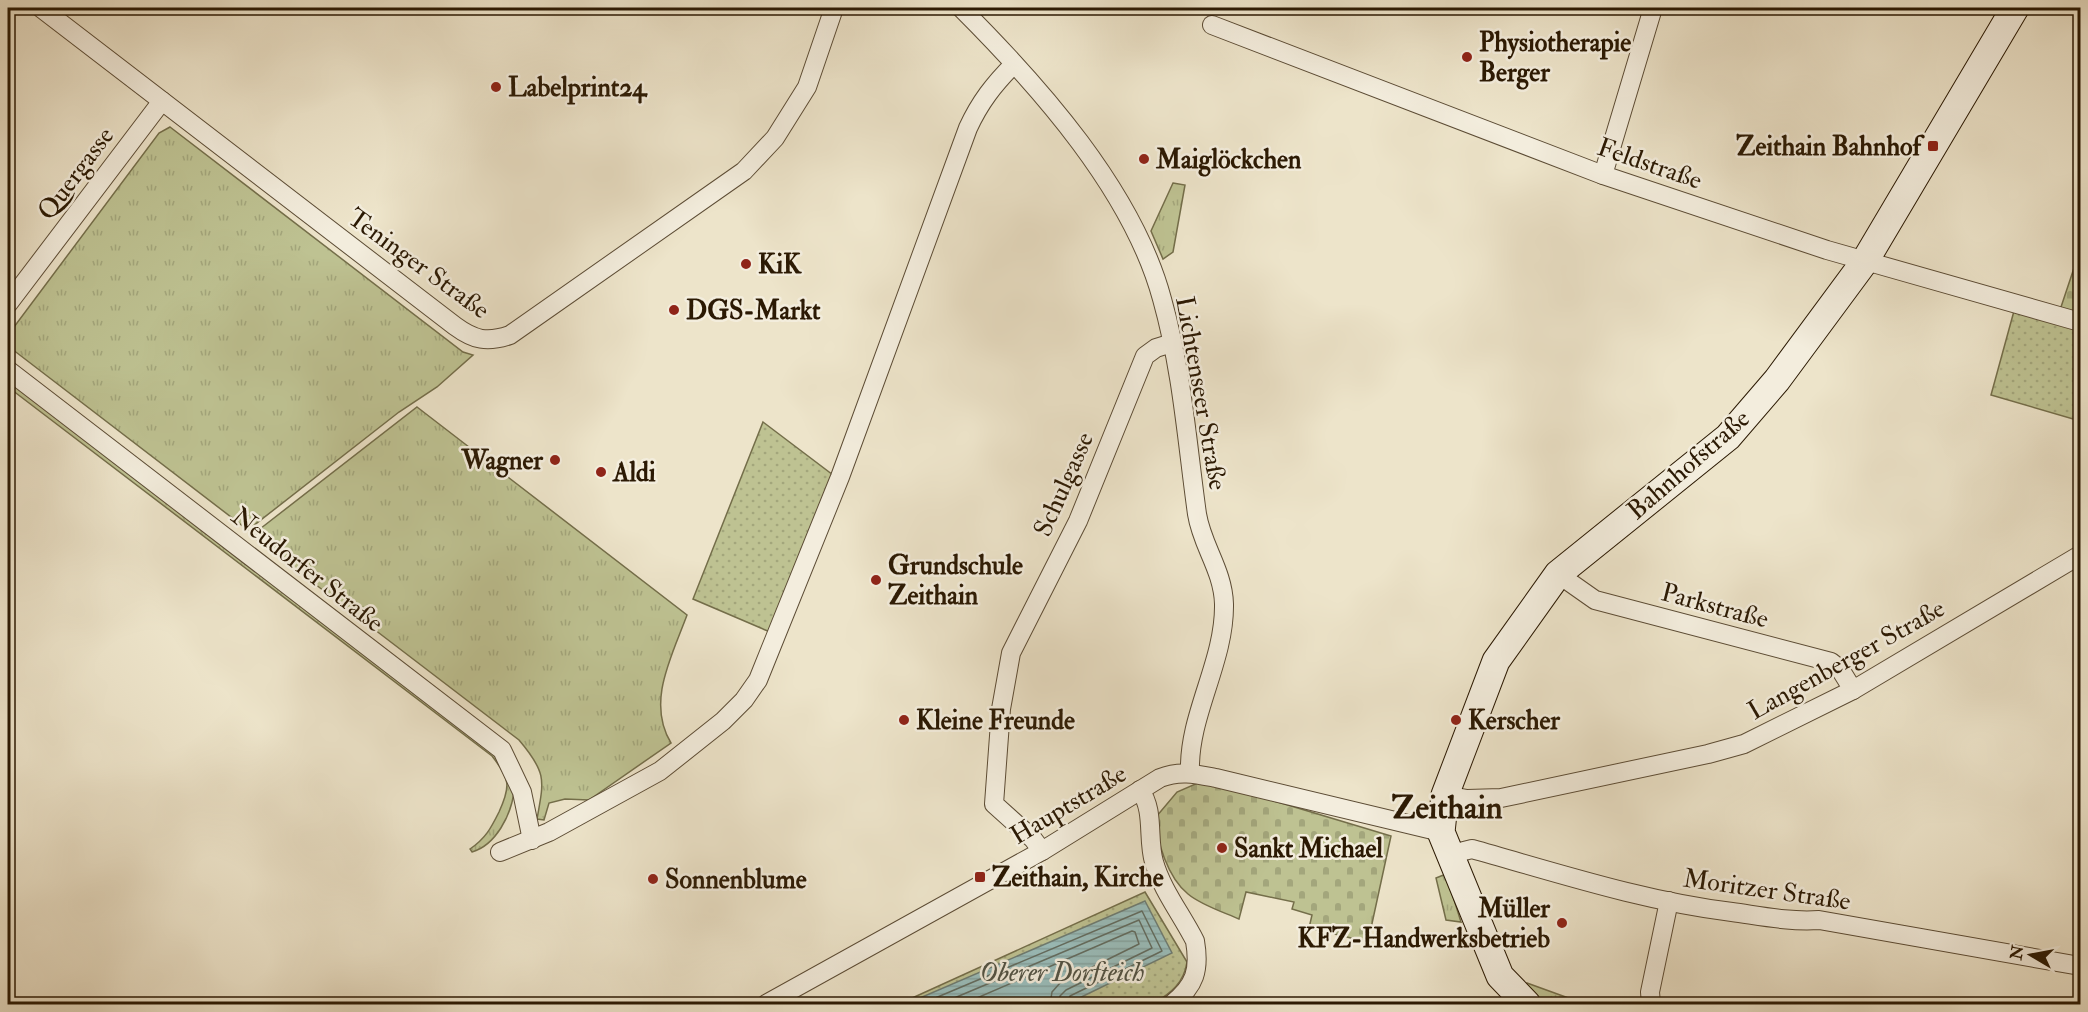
<svg xmlns="http://www.w3.org/2000/svg" width="2088" height="1012" font-family="'IM FELL Double Pica',serif">
  <style>
    .grass { fill: url(#grass-tufts); stroke: #746e4a; stroke-width: 1.5 }
    .cemetery { fill: url(#cemetery-stones); stroke: #746e4a; stroke-width: 1.5 }
    .park { fill: url(#park-dots); stroke: #746e4a; stroke-width: 1.5 }
    .water { fill: url(#water-rules); stroke: #6e7c72; stroke-width: 1.5 }
    .lines { fill: none; stroke-linecap: round; stroke-linejoin: round }
    .shore { stroke: #626c60; stroke-width: 1.5 }
    .street-casing { stroke: #5c4c35; stroke-width: 20 }
    .secondary-casing { stroke: #2b1903; stroke-width: 29 }
    .street { stroke: #f3eddd; stroke-width: 18 }
    .secondary { stroke: #f3eddd; stroke-width: 27 }
    .poi-dot { fill: #8f2418; stroke: #f3eddd; stroke-width: 2 }
    .labels { text-anchor: middle; stroke-width: 5; stroke-linejoin: round; paint-order: stroke }
    .poi-label { font-size: 26px; font-weight: bold; fill: #2b1903; stroke: #f3eddd; text-anchor: start }
    .street-label { font-size: 26px; fill: #2b1903; stroke: #f3eddd }
    .water-label { font-size: 27px; font-style: italic; fill: #525344; stroke: #f3eddd }
    .district-label { font-size: 32px; font-weight: bold; fill: #2b1903; stroke: #f3eddd }
  </style>
  <defs>
    <pattern id="grass-tufts" width="24" height="20" patternUnits="userSpaceOnUse" patternTransform="scale(1.5)"><rect width="24" height="20" fill="#bec292"/><path d="M3 7l-1-3M5 7V3M7 7l1-3M15 17l-1-3M17 17v-4M19 17l1-3" fill="none" stroke="#a3a67c"/></pattern>
    <pattern id="cemetery-stones" width="16" height="16" patternUnits="userSpaceOnUse" patternTransform="scale(1.5)"><rect width="16" height="16" fill="#bec292"/><path d="M2 7V4a2 2 0 0 1 4 0v3zM10 15v-3a2 2 0 0 1 4 0v3z" fill="#a3a67c"/></pattern>
    <pattern id="park-dots" width="8" height="8" patternUnits="userSpaceOnUse" patternTransform="scale(1.5)"><rect width="8" height="8" fill="#bec292"/><path d="M2 2h.1M6 6h.1" fill="none" stroke="#a3a67c" stroke-width="1.8" stroke-linecap="round"/></pattern>
    <pattern id="water-rules" width="6" height="5" patternUnits="userSpaceOnUse" patternTransform="scale(1.5)"><rect width="6" height="5" fill="#9abebc"/><path d="M0 2.5h6" fill="none" stroke="#85a3a0"/></pattern>
  </defs>
  <rect width="100%" height="100%" fill="#ede4ca"/>
  <filter id="stains"><feTurbulence type="fractalNoise" baseFrequency=".00333" numOctaves="4"/><feColorMatrix values="0 0 0 0 .2 0 0 0 0 .09 0 0 0 0 .02 0 0 0 .5 -.17"/></filter>
  <radialGradient id="worn" r=".72"><stop offset=".6" stop-color="#630" stop-opacity="0"/><stop offset="1" stop-color="#630" stop-opacity=".3"/></radialGradient>
  <g class="grass">
    <polygon points="170,127 463,352 473,355 437,387 399,412 248,530 8,346 8,335 159,133"/>
    <polygon points="1173,183 1185,185 1173,252 1163,259 1151,231"/>
    <path d="M8 380 494 752 514 792C511 815 496 845 472 852L470 849C486 838 491 828 499 812 511 786 510 779 492 756L8 387Z"/>
    <path d="M417 407 687 615C672 656 646 702 671 743L589 800 565 799 549 803 544 820 537 819C544 780 547 773 519 740L256 539V532Z"/>
    <polygon points="1446,874 1461,922 1446,920 1436,878"/>
    <polygon points="1527,983 1585,1004 1545,1004 1525,988"/>
  </g>
  <g class="cemetery">
    <polygon points="2080,250 2080,316 2060,310"/>
    <path d="M1200 782 1238 790 1391 836 1368 942 1309 928 1312 915 1292 909 1294 902 1246 892 1239 919C1223 912 1201 905 1188 894 1168 878 1156 841 1156 817L1177 792Z"/>
  </g>
  <g class="park">
    <polygon points="2014,311 2080,329 2080,421 1991,395"/>
    <polygon points="763,422 833,475 770,632 693,599"/>
    <path d="M1145 892 1187 962C1184 983 1171 993 1153 1004H899Z"/>
  </g>
  <polygon class="water" points="1145,901 1172,953 1067,1004 906,1004"/>
  <g class="lines">
    <g class="shore">
      <polyline points="921,1004 1142,911 1162,951 1070,996 1066,1004"/>
      <polyline points="940,1004 1139,920 1152,948 1066,990 1060,996 1059,1004"/>
      <polyline points="963,1004 1132,931 1135,932 1139,944 1060,983 1052,992 1050,1004"/>
    </g>
    <defs>
      <g id="street">
        <path d="M41 8 455 326C474 340 487 343 510 335L744 171 775 138 807 87 834 8"/>
        <path d="M961 8C1039 86 1133 191 1162 299 1182 370 1187 442 1197 514 1202 546 1223 570 1224 604 1225 662 1188 715 1190 772"/>
        <polyline points="1212,25 1603,175 1827,250 2080,322"/>
        <polyline points="1603,175 1653,8"/>
        <polyline points="8,304 162,101"/>
        <polyline points="8,370 502,750 522,792 532,840"/>
        <polyline points="1558,574 1595,600 1831,662 1840,669 1853,690"/>
        <path d="M1140 790C1155 811 1147 838 1154 862 1162 890 1182 915 1195 941 1200 970 1195 986 1172 1004"/>
        <polyline points="1445,795 1467,799 1501,798 1708,754 1744,744 1853,690 2080,555"/>
        <polyline points="1042,851 1033,839 994,804 1001,709 1011,653 1078,521 1145,356 1156,348 1172,343"/>
        <path d="M500 852 549 832 660 771 723 721 744 700 758 680 840 477 968 128C980 102 994 84 1014 64"/>
        <path d="M1452 854 1472 849C1558 873 1643 901 1732 912 1761 916 1789 922 1819 920L2080 966"/>
        <path d="M766 1004 1042 851 1160 778C1180 770 1196 774 1216 778L1441 832"/>
        <polyline points="1651,1004 1650,992 1669,901"/>
      </g>
      <polyline id="secondary" points="1527,1004 1500,976 1441,832 1445,795 1496,661 1558,574 1728,437 1777,380 1865,261 2015,8"/>
    </defs>
    <use href="#street" class="street-casing"/>
    <use href="#secondary" class="secondary-casing"/>
    <use href="#street" class="street"/>
    <use href="#secondary" class="secondary"/>
  </g>
  <g class="poi-dot">
    <circle cx="1467" cy="57" r="6"/>
    <circle cx="496" cy="87" r="6"/>
    <rect x="1927" y="140" width="12" height="12" rx="3"/>
    <circle cx="1144" cy="159" r="6"/>
    <circle cx="746" cy="264" r="6"/>
    <circle cx="674" cy="310" r="6"/>
    <circle cx="555" cy="460" r="6"/>
    <circle cx="601" cy="472" r="6"/>
    <circle cx="876" cy="580" r="6"/>
    <circle cx="904" cy="720" r="6"/>
    <circle cx="1456" cy="720" r="6"/>
    <circle cx="1222" cy="848" r="6"/>
    <rect x="974" y="871" width="12" height="12" rx="3"/>
    <circle cx="653" cy="879" r="6"/>
    <circle cx="1562" cy="923" r="6"/>
  </g>
  <g class="labels">
    <g class="poi-label">
      <text x="1479" y="51">Physiotherapie<tspan x="1479" dy="30">Berger</tspan></text>
      <text x="508" y="96">Labelprint24</text>
      <text x="1921" y="155" text-anchor="end">Zeithain Bahnhof</text>
      <text x="1156" y="168">Maiglöckchen</text>
      <text x="758" y="273">KiK</text>
      <text x="686" y="319">DGS-Markt</text>
      <text x="543" y="469" text-anchor="end">Wagner</text>
      <text x="613" y="481">Aldi</text>
      <text x="888" y="574">Grundschule<tspan x="888" dy="30">Zeithain</tspan></text>
      <text x="916" y="729">Kleine Freunde</text>
      <text x="1468" y="729">Kerscher</text>
      <text x="1234" y="857">Sankt Michael</text>
      <text x="992" y="886">Zeithain, Kirche</text>
      <text x="665" y="888">Sonnenblume</text>
      <text x="1550" y="917" text-anchor="end">Müller<tspan x="1550" dy="30">KFZ-Handwerksbetrieb</tspan></text>
    </g>
    <g class="street-label">
      <text transform="translate(1650 163) rotate(19)" y="9">Feldstraße</text>
      <text transform="translate(75 173) rotate(-53)" y="9">Quergasse</text>
      <text transform="translate(419 263) rotate(36)" y="9">Teninger Straße</text>
      <text transform="translate(1202 393) rotate(80)" y="9">Lichtenseer Straße</text>
      <text transform="translate(1688 464) rotate(-41)" y="9">Bahnhofstraße</text>
      <text transform="translate(1063 484) rotate(-66)" y="9">Schulgasse</text>
      <text transform="translate(308 569) rotate(38)" y="9">Neudorfer Straße</text>
      <text transform="translate(1715 605) rotate(15)" y="9">Parkstraße</text>
      <text transform="translate(1846 659) rotate(-29)" y="9">Langenberger Straße</text>
      <text transform="translate(1068 804) rotate(-31)" y="9">Hauptstraße</text>
      <text transform="translate(1767 889) rotate(8)" y="9">Moritzer Straße</text>
    </g>
    <g class="water-label">
      <text x="1062" y="981">Oberer Dorfteich</text>
    </g>
    <g class="district-label">
      <text x="1447" y="818">Zeithain</text>
    </g>
  </g>
  <rect width="2088" height="1012" fill="none" stroke="#ede4ca" stroke-width="30"/>
  <rect x="9" y="9" width="2070" height="994" fill="none" stroke="#2b1903" stroke-width="3"/>
  <rect x="15" y="15" width="2058" height="982" fill="none" stroke="#2b1903" stroke-width="1.5"/>
  <g transform="translate(2031 955) rotate(280)" stroke="#f3eddd" stroke-width="4.5" paint-order="stroke">
  <path d="M0-4.5L10 22L0 15L-10 22Z" fill="#2b1903"/>
  <text y="-9" font-size="16" font-weight="bold" text-anchor="middle" fill="#2b1903">N</text>
  </g>
  <rect width="100%" height="100%" filter="url(#stains)"/>
  <rect width="100%" height="100%" fill="url(#worn)"/>
</svg>
